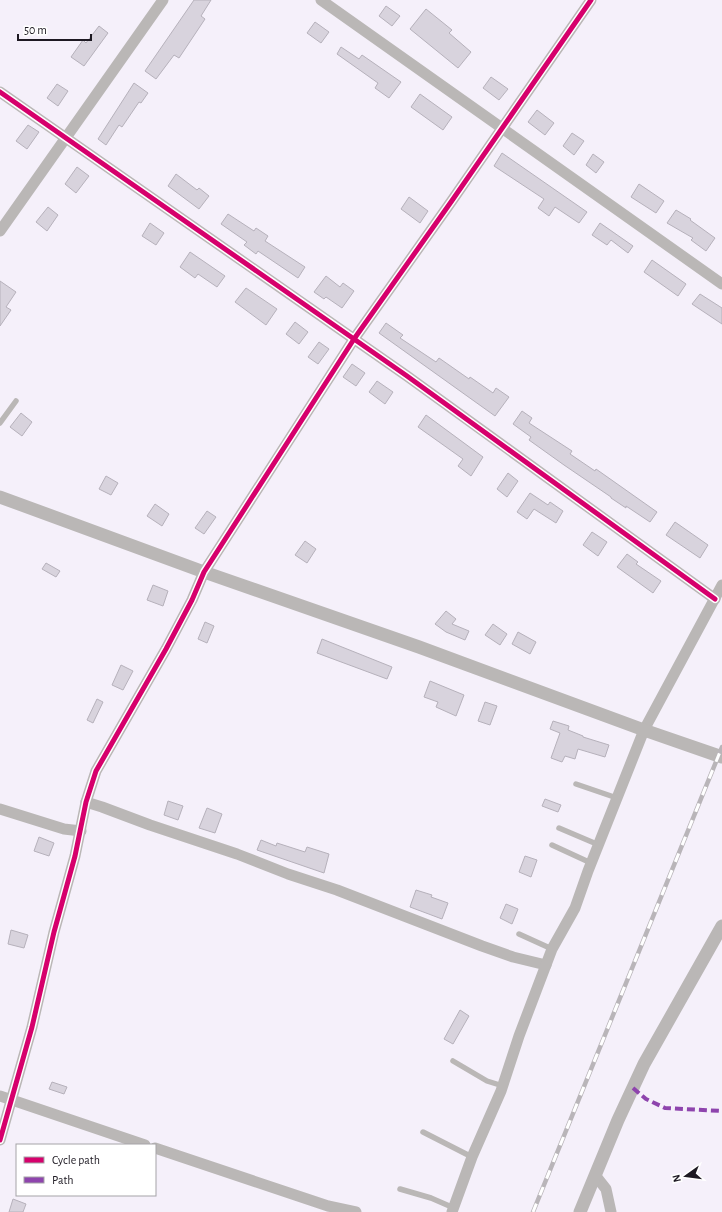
<svg xmlns="http://www.w3.org/2000/svg" width="722" height="1212" font-family="'Alegreya Sans',sans-serif">
  <style>
    .building { fill: #d8d3dd; stroke: #b6b1bb }
    .lines { fill: none; stroke-linecap: round; stroke-linejoin: round }
    .service { stroke: #bab7b6; stroke-width: 5.5 }
    .minor { stroke: #bab7b6; stroke-width: 11 }
    .tertiary { stroke: #bab7b6; stroke-width: 13 }
    .rail-casing { stroke: #b9b5b9; stroke-width: 4.5 }
    .rail { stroke: #fff; stroke-width: 3; stroke-dasharray: 9; stroke-linecap: butt }
    .quiet { stroke: #8e44ad; stroke-width: 4; stroke-dasharray: 8 4; stroke-linecap: butt }
    .cycleway-casing { stroke: #fff; stroke-width: 8 }
    .cycleway { stroke: #d6006c; stroke-width: 5 }
  </style>
  <rect width="100%" height="100%" fill="#f5f0fa"/>
  <g class="building">
    <polygon points="194,0 211,0 201,16 205,19 179,58 174,55 156,79 145,71"/>
    <polygon points="386,6 400,16 392,26 379,16"/>
    <polygon points="426,9 452,30 449,33 471,52 458,68 410,29"/>
    <polygon points="315,22 329,32 321,43 307,33"/>
    <polygon points="99,26 108,33 84,66 71,57 83,40 86,43"/>
    <polygon points="341,47 359,59 362,55 401,82 389,98 375,88 378,83 337,54"/>
    <polygon points="491,77 508,89 499,100 483,88"/>
    <polygon points="134,83 148,93 141,103 139,102 122,127 119,125 106,145 98,139"/>
    <polygon points="57,84 68,91 58,106 47,98"/>
    <polygon points="420,94 452,117 443,130 411,107"/>
    <polygon points="537,110 554,123 545,135 528,122"/>
    <polygon points="28,125 39,132 27,149 16,141"/>
    <polygon points="572,133 584,141 574,155 563,146"/>
    <polygon points="502,153 587,212 579,223 555,207 549,216 538,208 544,199 494,166"/>
    <polygon points="593,154 604,162 596,173 586,165"/>
    <polygon points="77,167 89,176 76,193 65,184"/>
    <polygon points="176,174 197,190 199,188 209,196 199,209 168,186"/>
    <polygon points="639,184 664,201 656,213 631,197"/>
    <polygon points="409,197 428,211 420,223 401,209"/>
    <polygon points="48,207 58,215 47,231 36,222"/>
    <polygon points="676,210 691,219 690,220 715,238 706,251 691,240 693,238 667,223"/>
    <polygon points="228,214 254,231 256,228 268,236 265,241 305,267 298,278 258,251 256,254 244,245 247,242 221,224"/>
    <polygon points="150,223 164,233 156,245 142,236"/>
    <polygon points="600,223 633,246 628,253 611,240 607,245 592,235"/>
    <polygon points="190,252 225,276 217,287 198,274 195,278 180,267"/>
    <polygon points="652,260 686,284 678,296 644,272"/>
    <polygon points="326,276 340,287 343,283 354,291 342,308 326,297 324,299 314,292"/>
    <polygon points="0,281 16,292 6,307 11,310 0,326"/>
    <polygon points="246,288 277,309 266,325 235,302"/>
    <polygon points="700,294 722,308 722,324 692,304"/>
    <polygon points="295,322 308,332 299,344 286,334"/>
    <polygon points="386,323 403,335 400,338 436,362 439,358 469,379 470,377 493,393 496,388 509,397 495,416 379,333"/>
    <polygon points="319,342 329,349 318,364 308,357"/>
    <polygon points="352,364 365,373 356,386 343,377"/>
    <polygon points="377,381 393,392 385,404 369,392"/>
    <polygon points="522,411 532,418 529,423 572,451 570,454 595,471 596,469 657,512 650,522 626,506 626,508 611,498 611,497 564,465 529,440 531,437 513,424"/>
    <polygon points="21,413 32,422 22,436 10,427"/>
    <polygon points="426,415 483,457 471,476 458,466 463,459 418,427"/>
    <polygon points="508,473 518,481 507,497 497,489"/>
    <polygon points="106,476 118,483 111,495 99,489"/>
    <polygon points="530,493 548,505 550,502 563,511 556,523 534,509 527,519 517,512"/>
    <polygon points="155,504 169,514 162,526 147,516"/>
    <polygon points="207,511 216,517 204,534 195,528"/>
    <polygon points="675,522 708,545 700,558 666,535"/>
    <polygon points="592,532 607,542 598,556 583,545"/>
    <polygon points="305,541 316,549 307,563 295,555"/>
    <polygon points="627,554 638,562 636,564 661,581 653,593 617,567"/>
    <polygon points="46,563 60,571 56,577 42,569"/>
    <polygon points="153,585 168,591 163,606 147,600"/>
    <polygon points="446,611 456,619 452,624 469,631 465,640 446,632 435,624"/>
    <polygon points="205,622 214,626 207,643 198,639"/>
    <polygon points="493,624 507,634 500,645 485,635"/>
    <polygon points="518,632 536,642 530,654 512,644"/>
    <polygon points="322,639 392,667 387,679 317,653"/>
    <polygon points="121,665 133,671 123,690 112,685"/>
    <polygon points="430,681 464,695 456,716 436,707 438,702 424,697"/>
    <polygon points="97,699 103,702 93,723 87,720"/>
    <polygon points="485,702 497,706 490,725 478,721"/>
    <polygon points="553,721 569,726 568,730 583,736 583,737 609,745 605,757 578,749 575,759 565,756 562,762 551,758 560,733 550,729"/>
    <polygon points="545,799 561,805 558,812 542,806"/>
    <polygon points="168,801 183,806 178,820 164,815"/>
    <polygon points="207,808 222,814 215,833 199,828"/>
    <polygon points="39,837 54,843 49,856 34,851"/>
    <polygon points="261,840 276,846 277,843 305,852 307,847 329,854 324,873 257,850"/>
    <polygon points="525,856 537,860 531,877 519,872"/>
    <polygon points="416,890 432,895 431,897 448,903 442,919 410,907"/>
    <polygon points="506,904 518,909 512,924 500,918"/>
    <polygon points="11,930 28,935 24,948 8,944"/>
    <polygon points="460,1010 469,1016 453,1044 444,1039"/>
    <polygon points="52,1082 67,1087 64,1094 49,1089"/>
    <polygon points="13,1199 26,1204 23,1212 9,1212"/>
  </g>
  <g class="lines">
    <g class="service">
      <polyline points="0,423 16,401"/>
      <polyline points="576,784 617,798"/>
      <polyline points="559,828 599,845"/>
      <polyline points="552,845 591,863"/>
      <polyline points="519,934 552,949"/>
      <polyline points="453,1061 487,1081 503,1086"/>
      <polyline points="423,1132 472,1157"/>
      <polyline points="400,1189 431,1198 454,1208"/>
    </g>
    <g class="minor">
      <polyline points="321,0 722,284"/>
      <polyline points="0,92 407,376 715,599"/>
      <polyline points="0,231 163,0"/>
      <polyline points="86,802 102,807 150,825 237,854 288,874 337,890 482,946 513,957 546,965"/>
      <polyline points="0,809 64,829 81,831"/>
      <polyline points="0,1096 145,1145"/>
      <polyline points="0,1140 32,1027 54,932 75,856 86,802 96,771 166,649 192,600 204,572 354,339 451,202 591,0"/>
      <polyline points="155,1148 328,1206 356,1212"/>
      <polyline points="595,1175 606,1189 611,1212"/>
      <polyline points="452,1212 472,1157 501,1091 519,1036 552,949 575,908 588,871 644,730 722,585"/>
    </g>
    <g class="tertiary">
      <polyline points="0,497 204,572 419,647 644,730 722,757"/>
      <polyline points="580,1212 618,1120 644,1064 722,926"/>
    </g>
    <defs>
      <polyline id="rail" points="533,1212 722,747"/>
    </defs>
    <use href="#rail" class="rail-casing"/>
    <use href="#rail" class="rail"/>
    <polyline class="quiet" points="633,1088 646,1099 665,1108 722,1111"/>
    <defs>
      <g id="cycleway">
        <polyline points="0,92 407,376 715,599"/>
        <polyline points="0,1140 32,1027 54,932 75,856 86,802 96,771 166,649 192,600 204,572 354,339 451,202 591,0"/>
      </g>
    </defs>
    <use href="#cycleway" class="cycleway-casing"/>
    <use href="#cycleway" class="cycleway"/>
  </g>
  <rect x="16" y="1144" width="140" height="52" fill="#ffffff" stroke="#a5a3a7"/>
  <rect x="24" y="1157" width="20" height="6" fill="#d6006c" stroke="#a5a3a7"/>
  <text x="52" y="1164" font-size="12" fill="#1d1922">Cycle path</text>
  <rect x="24" y="1177" width="20" height="6" fill="#8e44ad" stroke="#a5a3a7"/>
  <text x="52" y="1184" font-size="12" fill="#1d1922">Path</text>
  <g transform="translate(686 1176) rotate(256)" stroke="#ffffff" stroke-width="3" paint-order="stroke">
  <path d="M0-3L7 15L0 10L-7 15Z" fill="#1d1922"/>
  <text y="-6" font-size="11" font-weight="bold" text-anchor="middle" fill="#1d1922">N</text>
  </g>
  <path d="M18 34v6h73v-6" fill="none" stroke="#1d1922" stroke-width="2"/>
  <text x="24" y="34" font-size="12" fill="#1d1922" stroke="#ffffff" stroke-width="3" paint-order="stroke">50 m</text>
</svg>
